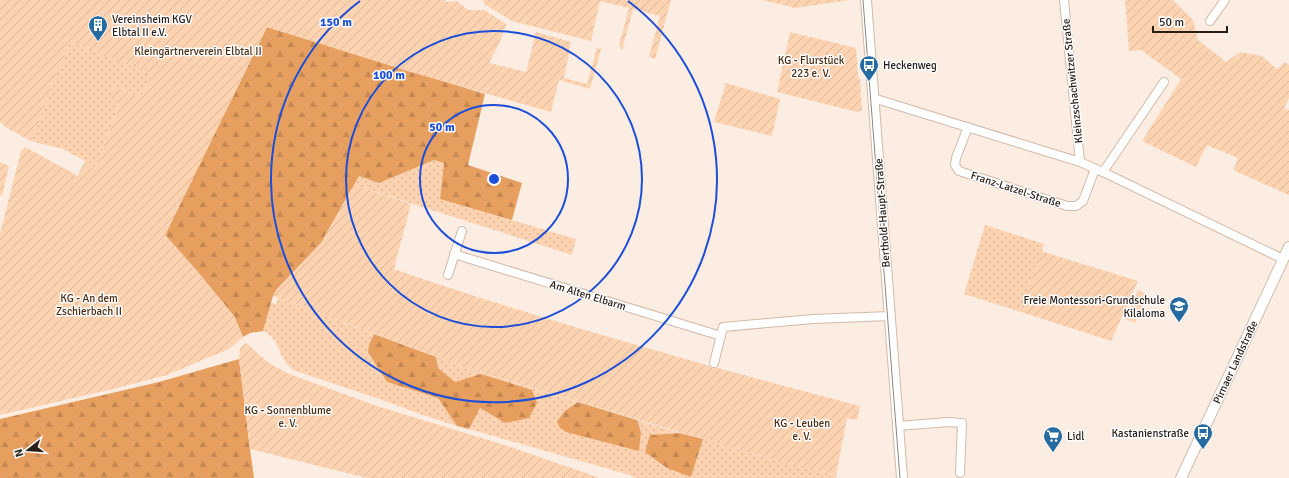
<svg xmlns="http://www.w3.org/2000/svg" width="1289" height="478" font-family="Signika,sans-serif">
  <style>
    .grass { fill: url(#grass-dots) }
    .forest { fill: url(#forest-firs) }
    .garden { fill: url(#garden-furrows) }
    .pitch { fill: #fed3b1 }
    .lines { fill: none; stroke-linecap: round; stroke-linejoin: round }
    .minor-casing { stroke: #d2baa8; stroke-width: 10 }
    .tertiary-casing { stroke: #d2baa8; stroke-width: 12 }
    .minor { stroke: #fff; stroke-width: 8 }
    .tertiary { stroke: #fff; stroke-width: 10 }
    .tram { stroke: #91857c; stroke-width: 1 }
    .ring { fill: none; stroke: #1d4ed8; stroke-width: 2 }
    .labels { text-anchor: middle; stroke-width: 3; stroke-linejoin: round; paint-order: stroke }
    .poi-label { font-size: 11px; fill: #281f18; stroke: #fdfdfd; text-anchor: start }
    .park-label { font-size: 11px; fill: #4c2e13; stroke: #fdfdfd }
    .street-label { font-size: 11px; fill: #281f18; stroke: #fdfdfd }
    .centre { fill: #1d4ed8; stroke: #fdfdfd; stroke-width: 2 }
    .ring-label { font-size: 12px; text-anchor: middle; font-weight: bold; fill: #1d4ed8; stroke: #fdfdfd; stroke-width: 3; stroke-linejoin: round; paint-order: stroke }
  </style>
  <defs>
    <pattern id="grass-dots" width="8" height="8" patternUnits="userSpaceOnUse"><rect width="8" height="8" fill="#fed3b1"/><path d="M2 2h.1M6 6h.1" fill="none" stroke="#dab598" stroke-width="1.8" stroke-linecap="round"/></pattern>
    <pattern id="forest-firs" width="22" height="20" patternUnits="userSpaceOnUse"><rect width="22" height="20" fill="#e79f60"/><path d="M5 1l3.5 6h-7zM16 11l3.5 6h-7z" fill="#c68853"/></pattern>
    <pattern id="garden-furrows" width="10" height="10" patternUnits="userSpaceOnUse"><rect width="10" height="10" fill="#fed3b1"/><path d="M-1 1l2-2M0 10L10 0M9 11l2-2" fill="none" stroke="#dab598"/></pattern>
  </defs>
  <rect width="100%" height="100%" fill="#fcede2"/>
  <g class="grass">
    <polygon points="70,42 152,74 141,97 114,86 120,102 95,169 83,160 63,149 31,141"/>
    <polygon points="434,160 444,163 440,199 576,239 572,255 354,185 359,176 379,182"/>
    <polygon points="985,225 1044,244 1021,312 964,294"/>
    <path d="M278 298 374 334 369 345 387 382 438 398 457 426 420 414 388 402 293 370C290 367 286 364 284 360 278 349 276 337 263 331L271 303 276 304Z"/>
    <polygon points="436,357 463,367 578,402 566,410 641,432 637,420 680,433 650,435 691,477 703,439 794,466 836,475 836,478 694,478 691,477 690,478 634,478 630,475 469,429 480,408 505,423 482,374 455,382 438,368"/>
  </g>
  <g class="forest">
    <polygon points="267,27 485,94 468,165 522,183 512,220 440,199 444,163 434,160 379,183 359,176 321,243 277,289 273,296 263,331 250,333 243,337 234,316 197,271 165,235"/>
    <polygon points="374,334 436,357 438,368 455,382 481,374 532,390 537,403 529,418 505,423 480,408 469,429 457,426 438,398 387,382 368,352 369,345"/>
    <polygon points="239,359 250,449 254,478 0,478 0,419 159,382"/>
    <polygon points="578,402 637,420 641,432 639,451 566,432 560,428 557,421 566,410"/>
    <polygon points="680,433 703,439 691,477 667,468 645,452 650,435"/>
  </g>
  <g class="garden">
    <polygon points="0,0 446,0 446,2 457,1 468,10 484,10 506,24 500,42 489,63 526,72 536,32 571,42 564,78 587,84 597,48 601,49 590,89 559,80 551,112 407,71 267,27 165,235 197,271 234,316 243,337 229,349 167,375 113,389 0,415 0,234 21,151 25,147 73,173 77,177 85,161 95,169 120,103 109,98 114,86 141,97 152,74 70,42 31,141 7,128 0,122"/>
    <polygon points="483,0 671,0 655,59 649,57 660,16 633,9 622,50 619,45 629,8 600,1 591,41 512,21 484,4"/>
    <polygon points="762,0 850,0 795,8"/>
    <polygon points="1125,0 1173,0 1193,20 1198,40 1226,62 1240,52 1262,56 1277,69 1285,62 1289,65 1289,98 1284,108 1289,110 1289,195 1233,170 1238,158 1207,145 1196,167 1142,141 1181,79 1141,50 1129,51"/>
    <polygon points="790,32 856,48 858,77 860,79 862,110 857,112 777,92"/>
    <polygon points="726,83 780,99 772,136 714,122"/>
    <polygon points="0,162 9,166 2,196 0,195"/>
    <path d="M354 185 411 204 394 269C547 322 703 365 860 406L857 420 847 418 836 475 794 466 703 439 463 367 273 296 277 289 321 243Z"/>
    <polygon points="1041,251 1138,281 1111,341 1021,312"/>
    <polygon points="246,343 269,363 289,374 377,406 508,446 600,478 367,478 250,449 239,359 240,348"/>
  </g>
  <polygon class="pitch" points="1138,290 1147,294 1135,323 1125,319"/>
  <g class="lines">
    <defs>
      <g id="minor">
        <polyline points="1064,0 1080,162"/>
        <polyline points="1210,21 1225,0"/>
        <polyline points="873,98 1080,162 1103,172 1283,259"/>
        <polyline points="968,127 956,158 955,165 959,171 1067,206 1076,206 1083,201 1095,169"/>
        <polyline points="1103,172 1164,82"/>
        <polyline points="454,254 721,336"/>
        <polyline points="448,275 462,231"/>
        <polyline points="714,363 723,327 813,319 890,316"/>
        <polyline points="898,426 949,422 962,423 960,473"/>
      </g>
      <g id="tertiary">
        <polyline points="866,0 902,478"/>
        <polyline points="1181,478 1289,247"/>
      </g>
    </defs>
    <use href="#minor" class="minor-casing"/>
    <use href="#tertiary" class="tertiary-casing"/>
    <use href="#minor" class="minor"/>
    <use href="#tertiary" class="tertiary"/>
    <polyline class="tram" points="863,0 900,478"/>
  </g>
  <g class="ring">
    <circle cx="494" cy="179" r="74"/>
    <circle cx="494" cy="179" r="148"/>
    <path d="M628 1A223 223 0 1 1 360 1"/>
  </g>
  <defs>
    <symbol id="building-pin" viewBox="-11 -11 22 30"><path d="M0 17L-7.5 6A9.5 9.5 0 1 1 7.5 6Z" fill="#256b9f" stroke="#fdfdfd"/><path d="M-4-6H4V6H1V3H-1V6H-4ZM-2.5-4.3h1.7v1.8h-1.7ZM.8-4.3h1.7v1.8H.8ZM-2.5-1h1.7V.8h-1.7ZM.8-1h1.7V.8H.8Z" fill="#fff"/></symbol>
    <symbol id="bus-pin" viewBox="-11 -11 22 30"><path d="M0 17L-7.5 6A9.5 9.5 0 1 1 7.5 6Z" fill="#256b9f" stroke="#fdfdfd"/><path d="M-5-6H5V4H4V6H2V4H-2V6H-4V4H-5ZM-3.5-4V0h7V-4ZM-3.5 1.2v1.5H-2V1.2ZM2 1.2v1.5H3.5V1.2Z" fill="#fff"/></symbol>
    <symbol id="school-pin" viewBox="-11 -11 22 30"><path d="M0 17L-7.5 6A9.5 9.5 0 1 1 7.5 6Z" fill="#256b9f" stroke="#fdfdfd"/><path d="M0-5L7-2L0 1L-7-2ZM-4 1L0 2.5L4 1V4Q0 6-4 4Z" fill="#fff"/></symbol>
    <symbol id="supermarket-pin" viewBox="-11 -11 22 30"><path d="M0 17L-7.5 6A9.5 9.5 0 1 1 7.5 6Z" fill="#256b9f" stroke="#fdfdfd"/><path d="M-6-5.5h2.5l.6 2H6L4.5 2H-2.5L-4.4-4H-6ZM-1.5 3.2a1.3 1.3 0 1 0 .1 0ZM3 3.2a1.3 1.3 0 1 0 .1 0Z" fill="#fff"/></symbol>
  </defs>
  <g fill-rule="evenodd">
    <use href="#building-pin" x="87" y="14" width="22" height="30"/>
    <use href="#bus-pin" x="858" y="54" width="22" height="30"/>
    <use href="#school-pin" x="1168" y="295" width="22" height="30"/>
    <use href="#bus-pin" x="1192" y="422" width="22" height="30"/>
    <use href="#supermarket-pin" x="1042" y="425" width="22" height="30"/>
  </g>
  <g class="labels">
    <g class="poi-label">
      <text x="112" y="23">Vereinsheim KGV<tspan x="112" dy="13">Elbtal II e.V.</tspan></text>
      <text x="883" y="69">Heckenweg</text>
      <text x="1165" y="304" text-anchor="end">Freie Montessori-Grundschule<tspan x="1165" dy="13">Kilaloma</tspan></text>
      <text x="1189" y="437" text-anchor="end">Kastanienstraße</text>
      <text x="1067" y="440">Lidl</text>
    </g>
    <g class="park-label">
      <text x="198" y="55">Kleingärtnerverein Elbtal II</text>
      <text x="811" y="64">KG - Flurstück<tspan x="811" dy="13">223 e. V.</tspan></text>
      <text x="89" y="302">KG - An dem<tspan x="89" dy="13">Zschierbach II</tspan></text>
      <text x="288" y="414">KG - Sonnenblume<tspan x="288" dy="13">e. V.</tspan></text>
      <text x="802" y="427">KG - Leuben<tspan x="802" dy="13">e. V.</tspan></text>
    </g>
    <g class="street-label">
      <text transform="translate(1072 81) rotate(-96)" y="4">Kleinzschachwitzer Straße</text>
      <text transform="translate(1016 189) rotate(18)" y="4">Franz-Latzel-Straße</text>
      <text transform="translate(882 213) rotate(-94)" y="4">Berthold-Haupt-Straße</text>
      <text transform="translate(588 295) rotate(17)" y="4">Am Alten Elbarm</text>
      <text transform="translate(1235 362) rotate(-65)" y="4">Pirnaer Landstraße</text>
    </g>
  </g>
  <circle cx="494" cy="179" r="6" class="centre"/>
  <g class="ring-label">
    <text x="336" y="26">150 m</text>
    <text x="389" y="79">100 m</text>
    <text x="442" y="131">50 m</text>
  </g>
  <g transform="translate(28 450) rotate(253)" stroke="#fdfdfd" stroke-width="3" paint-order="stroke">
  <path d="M0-3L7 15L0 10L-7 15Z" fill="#281f18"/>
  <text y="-6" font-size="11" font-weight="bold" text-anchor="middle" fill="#281f18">N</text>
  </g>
  <path d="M1153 26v6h74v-6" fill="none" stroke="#281f18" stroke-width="2"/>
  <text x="1159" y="26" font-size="12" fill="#281f18" stroke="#fdfdfd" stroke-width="3" paint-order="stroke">50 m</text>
</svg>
